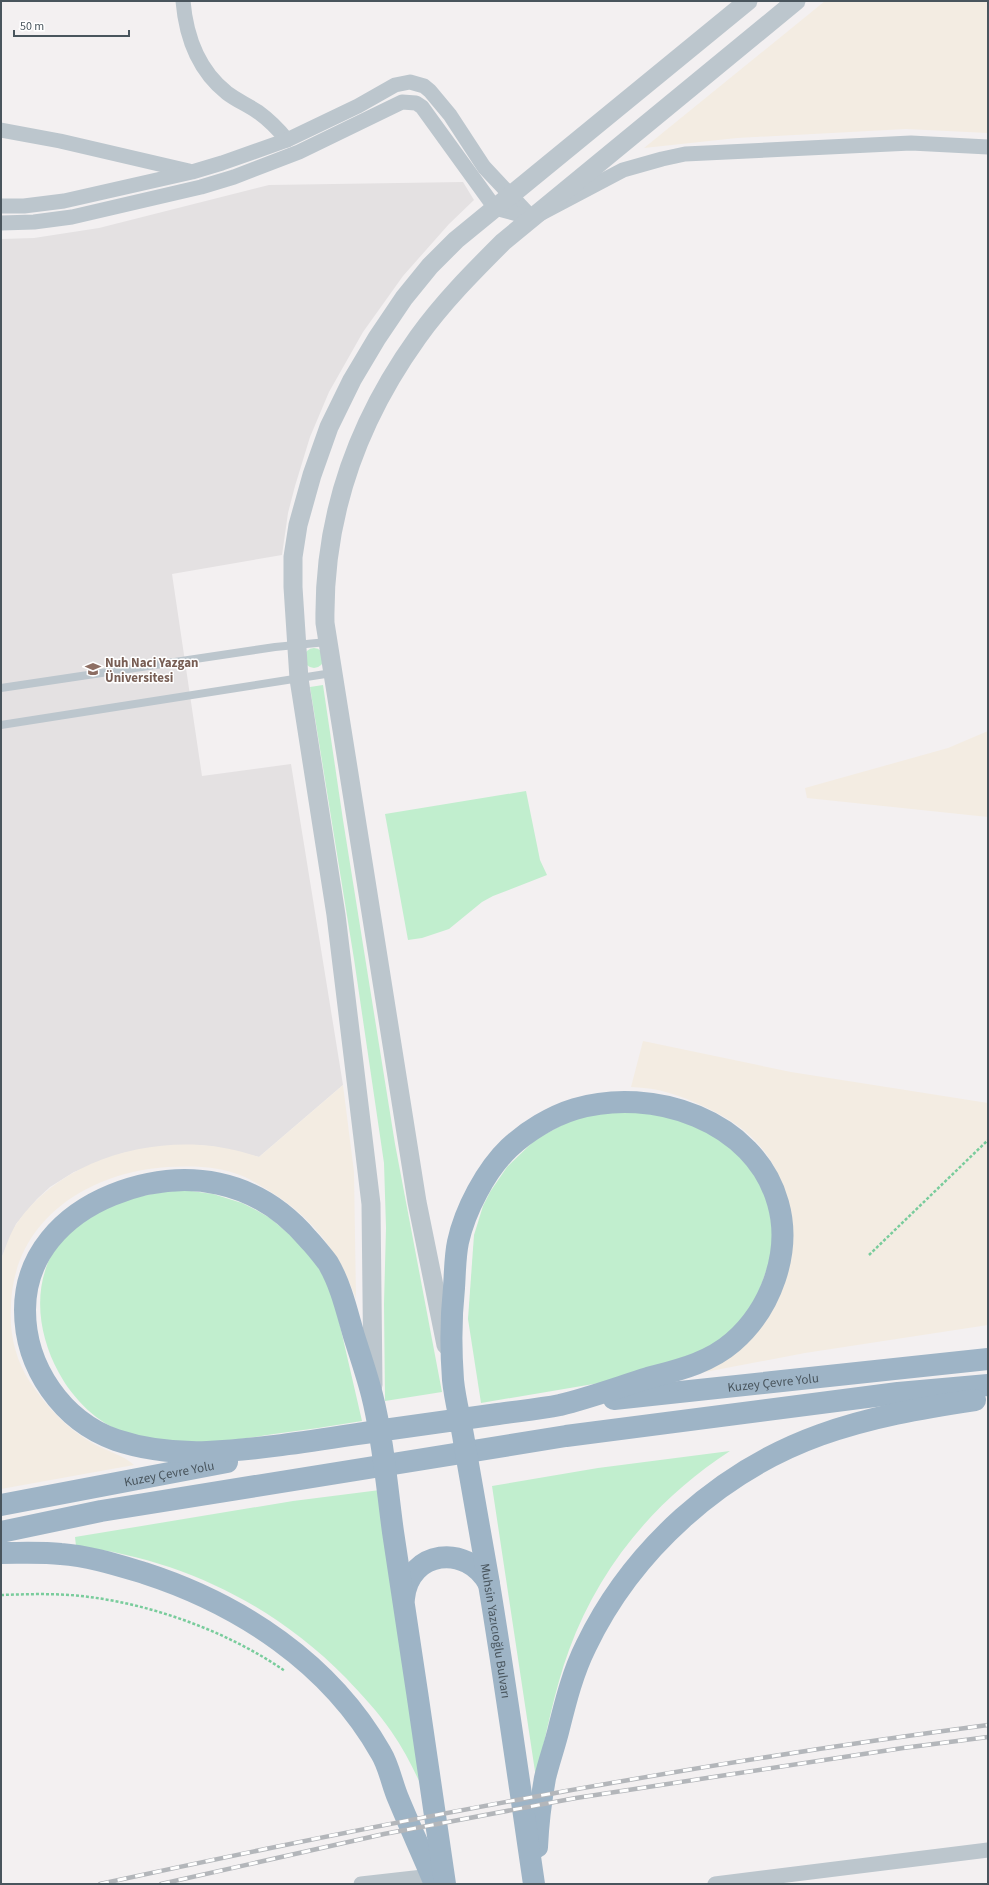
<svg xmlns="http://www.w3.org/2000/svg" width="989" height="1885" font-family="'Source Sans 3',sans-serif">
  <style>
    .education { fill: #e4e1e2 }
    .green { fill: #c1eece }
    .sand { fill: #f3ece2 }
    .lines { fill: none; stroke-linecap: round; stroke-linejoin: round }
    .path { stroke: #79cc9c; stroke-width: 2.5; stroke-dasharray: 3 2; stroke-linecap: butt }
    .service { stroke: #bcc6cd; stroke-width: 8 }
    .minor { stroke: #bcc6cd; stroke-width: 15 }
    .tertiary { stroke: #bcc6cd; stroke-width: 19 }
    .trunk { stroke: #9eb4c6; stroke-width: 22 }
    .rail-casing { stroke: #b3b6ba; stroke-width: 4.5 }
    .rail { stroke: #fff; stroke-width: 3; stroke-dasharray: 9; stroke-linecap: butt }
    .labels { text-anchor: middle; stroke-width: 3; stroke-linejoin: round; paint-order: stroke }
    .education-label { font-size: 13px; font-weight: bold; fill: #785e54; stroke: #fff; text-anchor: start }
    .street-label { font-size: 13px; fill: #49555d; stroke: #fff }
  </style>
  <rect width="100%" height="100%" fill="#f3f0f1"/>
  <polygon class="education" points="463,182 474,200 449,224 403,276 363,332 329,392 310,437 295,486 288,513 282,555 172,574 202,776 291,764 343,1085 259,1157 216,1147 199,1145 165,1146 123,1153 74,1172 50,1187 37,1199 16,1224 1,1259 1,239 34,238 99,228 269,185"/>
  <g class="green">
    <circle cx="314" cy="658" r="10"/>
    <polygon points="323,685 343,820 395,1144 442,1392 385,1401 384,1304 386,1228 384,1163 354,959 310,687"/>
    <polygon points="526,791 540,860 547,875 493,896 482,902 449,929 422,938 408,940 385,814"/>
    <polygon points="646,1109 720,1135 763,1182 777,1241 751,1313 712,1347 623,1379 481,1403 468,1319 474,1235 483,1206 490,1192 507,1167 536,1139 583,1114"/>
    <path d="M184 1190 213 1194 242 1203 256 1210 270 1218 308 1250 332 1291 362 1421C333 1426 303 1430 274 1434 225 1442 175 1449 126 1433 98 1424 73 1399 59 1373 35 1329 31 1276 64 1236 69 1230 78 1226 84 1222 91 1217 99 1209 107 1206 131 1197 158 1192 184 1190Z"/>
    <path d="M730 1451C655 1500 600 1566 569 1650 554 1691 546 1736 536 1778L492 1486 598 1468Z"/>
    <path d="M380 1490 421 1785C412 1766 403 1748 391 1731 378 1712 362 1695 346 1678 272 1603 180 1559 76 1546L75 1537 293 1501Z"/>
  </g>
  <g class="sand">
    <polygon points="825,1 988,1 988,133 906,129 737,138 644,148"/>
    <polygon points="988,731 988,817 807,798 805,788 948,748"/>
    <path d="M643 1041 791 1072 988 1103V1325L805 1353 700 1373 766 1321 781 1183C768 1145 740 1123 705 1107 680 1095 659 1088 631 1087Z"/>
    <path d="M343 1085 354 1172 356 1299C340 1254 313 1218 271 1192 259 1185 248 1177 234 1173 213 1166 190 1166 168 1167 89 1172 14 1219 11 1305 9 1332 15 1359 30 1382 47 1407 67 1429 94 1444 108 1452 122 1454 134 1465L1 1489V1259C6 1247 10 1233 17 1223 57 1166 132 1141 200 1145 220 1146 240 1151 259 1157Z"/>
  </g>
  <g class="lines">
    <g class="path">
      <polyline points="869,1255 988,1140"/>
      <path d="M1 1595C30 1594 60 1593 89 1597 155 1605 230 1633 285 1671"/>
    </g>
    <g class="service">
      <polyline points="1,688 275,647 327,642"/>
      <polyline points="1,725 332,673"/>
    </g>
    <g class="minor">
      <path d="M183 1C186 36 198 70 227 93 236 100 248 105 258 112 269 120 278 129 287 140"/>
      <polyline points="1,130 60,141 189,171"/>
      <polyline points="1,206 24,206 64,201 192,172 222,163 287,140 358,106 395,85 410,82 424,86 430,91 450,115 484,167 532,218"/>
      <polyline points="1,223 34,222 72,217 201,187 234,177 299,152 402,102 416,103 422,107 495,208 532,218 623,170 662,159 685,154 911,143 988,147"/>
      <polyline points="361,1884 432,1876"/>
      <polyline points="715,1884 988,1850"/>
    </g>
    <g class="tertiary">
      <path d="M446 1345 417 1202 325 623C323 517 357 422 418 337 443 302 473 272 503 242L796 1"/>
      <polyline points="373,1385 371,1204 336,915 299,679 293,587 293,557 298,525 312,475 329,427 352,380 377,338 404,298 430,266 456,240 748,1"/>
    </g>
    <g class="trunk">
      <path id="s1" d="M614 1399 988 1359"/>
      <path id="s2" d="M1 1505 227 1462"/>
      <polyline points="1,1532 101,1511 566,1436 898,1393 988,1385"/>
      <path d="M1 1553C21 1553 42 1552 61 1554 89 1556 117 1565 144 1573 240 1604 330 1663 381 1753 389 1766 392 1784 398 1798 410 1827 423 1855 435 1884"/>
      <path d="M404 1598C409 1550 467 1543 489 1584"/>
      <path d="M537 1847C538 1824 541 1800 545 1778 549 1761 555 1745 559 1728 566 1700 573 1672 586 1646 632 1550 720 1471 820 1435 870 1417 922 1408 975 1400"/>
      <path id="s3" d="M445 1884C428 1767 411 1649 393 1532 387 1488 383 1438 372 1395 367 1375 360 1355 354 1336 347 1312 341 1285 328 1263 325 1259 312 1243 308 1239 257 1179 185 1166 112 1195 63 1215 25 1255 25 1310 25 1367 62 1421 116 1440 146 1450 176 1453 207 1452 269 1449 330 1438 391 1429 427 1424 463 1419 498 1414 519 1411 540 1409 560 1405 589 1398 619 1387 648 1378 678 1370 709 1363 733 1342 771 1309 792 1252 778 1203 755 1120 652 1086 575 1109 552 1116 527 1131 509 1148 486 1170 465 1210 458 1242 455 1256 455 1273 454 1288 451 1316 451 1353 453 1380 455 1401 461 1421 464 1441 472 1487 480 1533 488 1578 505 1680 519 1782 534 1884"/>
    </g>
    <defs>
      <g id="rail">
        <path d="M100 1884C394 1820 690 1764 988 1725"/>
        <polyline points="161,1884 384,1834 576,1798 903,1748 988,1737"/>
      </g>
    </defs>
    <use href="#rail" class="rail-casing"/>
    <use href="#rail" class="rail"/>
  </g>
  <defs>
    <symbol id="university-bare" viewBox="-9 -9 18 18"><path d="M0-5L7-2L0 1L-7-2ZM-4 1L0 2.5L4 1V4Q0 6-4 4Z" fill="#8d6e63" stroke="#fff" stroke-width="2.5" paint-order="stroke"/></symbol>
  </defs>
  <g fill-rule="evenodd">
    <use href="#university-bare" x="82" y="658" width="22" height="22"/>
  </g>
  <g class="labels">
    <g class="education-label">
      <text x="105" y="667">Nuh Naci Yazgan<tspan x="105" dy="15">Üniversitesi</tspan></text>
    </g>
    <g class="street-label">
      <text dy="5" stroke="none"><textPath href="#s1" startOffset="160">Kuzey Çevre Yolu</textPath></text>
      <text dy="5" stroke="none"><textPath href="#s2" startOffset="171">Kuzey Çevre Yolu</textPath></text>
      <text dy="5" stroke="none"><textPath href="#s3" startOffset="2816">Muhsin Yazıcıoğlu Bulvarı</textPath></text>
    </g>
  </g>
  <rect width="989" height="1885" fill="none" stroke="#49555d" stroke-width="4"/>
  <path d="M14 30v6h115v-6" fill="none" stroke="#49555d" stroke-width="2"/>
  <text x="20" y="30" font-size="12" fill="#49555d" stroke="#ffffff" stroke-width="3" paint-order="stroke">50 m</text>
</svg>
